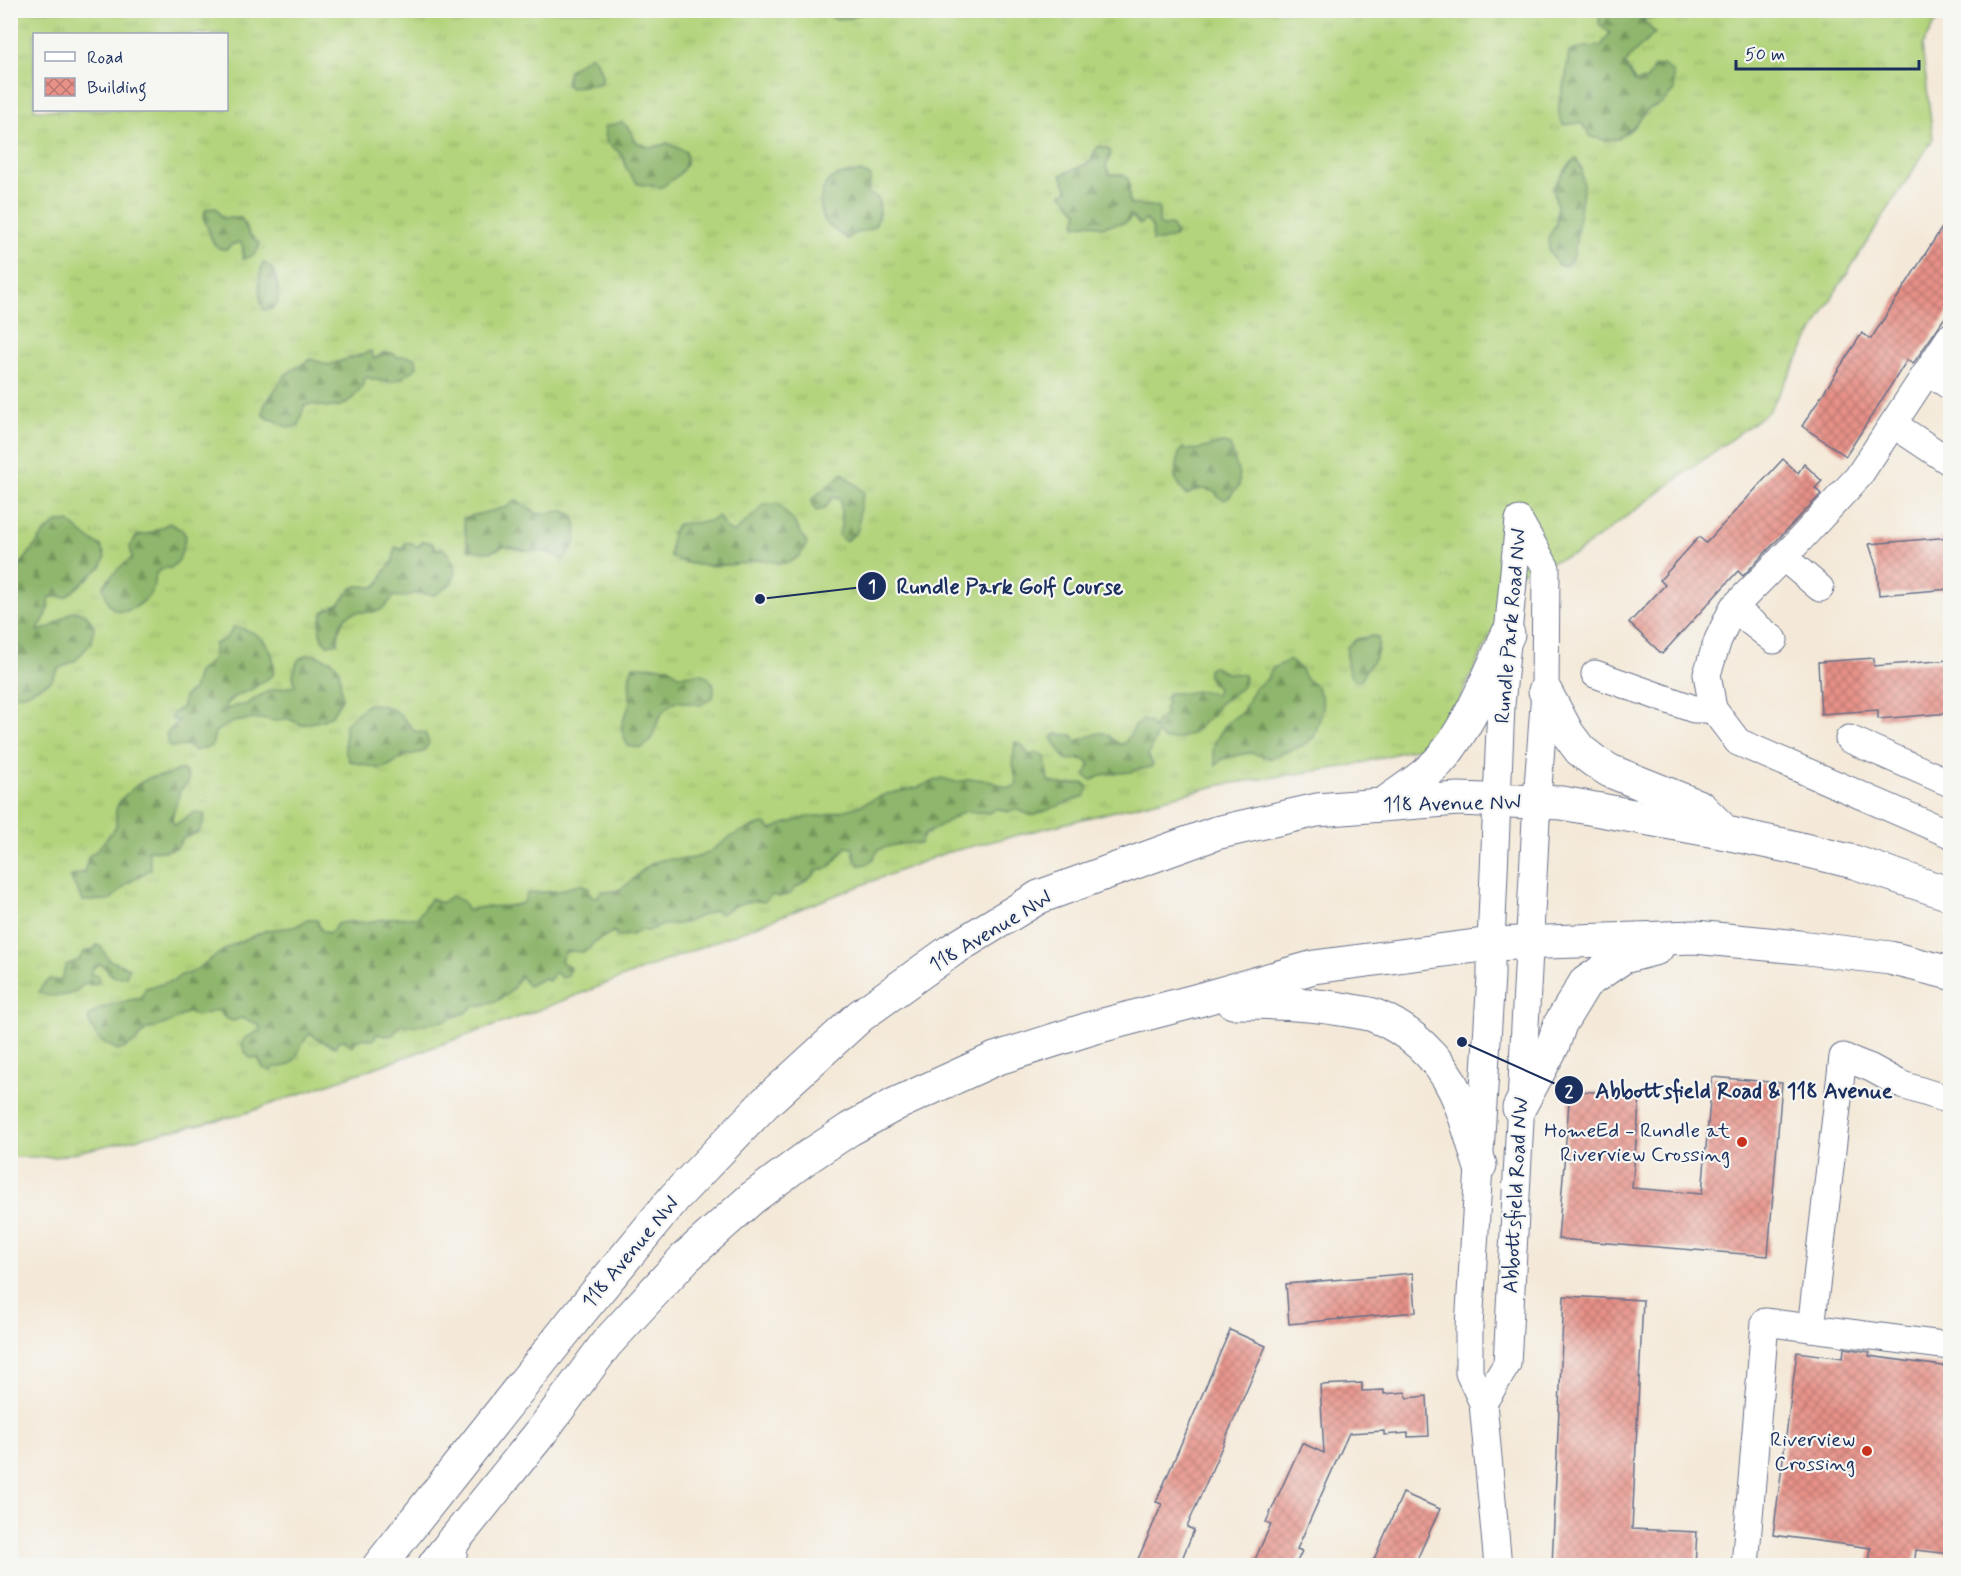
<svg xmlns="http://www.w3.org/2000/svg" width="1961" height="1576" font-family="Mynerve,sans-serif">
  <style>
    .grass { fill: url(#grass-tufts); stroke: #67826d; stroke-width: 1.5; fill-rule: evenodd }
    .forest { fill: url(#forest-firs); stroke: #547265; stroke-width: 1.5 }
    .building { fill: url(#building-cross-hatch) }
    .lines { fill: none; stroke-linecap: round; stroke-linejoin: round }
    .minor-casing { stroke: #677089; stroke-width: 29 }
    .major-casing { stroke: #677089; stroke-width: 35 }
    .highway-casing { stroke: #677089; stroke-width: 35 }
    .minor { stroke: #fff; stroke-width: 27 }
    .major { stroke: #fff; stroke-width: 33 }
    .highway { stroke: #fff; stroke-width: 33 }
    .poi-dot { fill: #c8321e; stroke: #f6f6f2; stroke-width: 2 }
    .labels { text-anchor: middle; stroke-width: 4.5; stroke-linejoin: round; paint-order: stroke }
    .street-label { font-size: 21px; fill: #1b2f5e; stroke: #f6f6f2 }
    .poi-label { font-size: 21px; fill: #1b2f5e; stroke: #f6f6f2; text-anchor: end }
    .leader { fill: none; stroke: #1b2f5e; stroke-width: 2 }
    .callout-dot { fill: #1b2f5e; stroke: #f6f6f2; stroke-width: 2 }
    .mark-label { font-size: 18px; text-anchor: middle; font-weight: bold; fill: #fff }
    .callout-label { font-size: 22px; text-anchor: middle; font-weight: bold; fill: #1b2f5e; stroke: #f6f6f2; stroke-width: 4.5; stroke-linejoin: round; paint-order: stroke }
  </style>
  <defs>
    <pattern id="grass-tufts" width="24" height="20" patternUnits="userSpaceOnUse" patternTransform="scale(1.5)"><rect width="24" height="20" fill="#b3d47c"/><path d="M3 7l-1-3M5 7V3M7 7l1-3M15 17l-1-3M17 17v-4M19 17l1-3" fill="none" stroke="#99b66e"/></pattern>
    <pattern id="forest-firs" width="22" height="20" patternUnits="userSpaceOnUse" patternTransform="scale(1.5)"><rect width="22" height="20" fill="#8eb66c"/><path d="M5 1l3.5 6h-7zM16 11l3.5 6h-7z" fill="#73945c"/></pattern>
    <pattern id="building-cross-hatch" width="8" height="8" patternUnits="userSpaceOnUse" patternTransform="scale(1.5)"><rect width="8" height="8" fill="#e79187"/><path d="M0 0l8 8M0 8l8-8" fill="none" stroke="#ba7772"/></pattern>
  </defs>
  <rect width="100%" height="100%" fill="#f6f6f2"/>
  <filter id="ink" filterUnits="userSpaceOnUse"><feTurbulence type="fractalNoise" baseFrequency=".0167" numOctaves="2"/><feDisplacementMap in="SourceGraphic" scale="12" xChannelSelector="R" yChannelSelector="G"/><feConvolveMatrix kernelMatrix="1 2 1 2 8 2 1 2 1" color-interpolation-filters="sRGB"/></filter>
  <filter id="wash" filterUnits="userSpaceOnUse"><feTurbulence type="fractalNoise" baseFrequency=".008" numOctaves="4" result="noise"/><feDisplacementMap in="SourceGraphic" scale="24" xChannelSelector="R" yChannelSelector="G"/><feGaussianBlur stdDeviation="1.35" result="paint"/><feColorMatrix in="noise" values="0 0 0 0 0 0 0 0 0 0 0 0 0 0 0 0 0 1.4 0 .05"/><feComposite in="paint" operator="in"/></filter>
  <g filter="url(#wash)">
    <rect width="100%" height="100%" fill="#f4e9d8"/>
    <path class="grass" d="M10 11H1942L1922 46 1933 139 1837 289 1769 411 1577 553 1521 572 1439 742 1350 766 1220 785 945 853 533 1012 240 1115 56 1157H11ZM34 34H226V110H34Z"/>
    <g class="forest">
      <polygon points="831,11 831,10 866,11 851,18 834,19 829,15"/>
      <path d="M1600 11H1630L1629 14 1638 11H1672L1659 17 1642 19 1655 33 1632 55 1625 64 1635 82 1647 80 1654 67 1663 65 1673 73 1674 91 1662 103 1647 110 1635 126 1618 139 1605 140 1591 137 1581 123 1563 125C1554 105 1561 101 1565 82 1567 73 1567 62 1569 52L1584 47 1601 46 1610 33 1599 24Z"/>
      <path d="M591 55C598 62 603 72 602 82 594 87 581 84 571 88L566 85 569 70Z"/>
      <path d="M622 122 632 131 633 140C646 148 653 149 667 143L686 152C690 170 675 178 662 187L638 184 626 169C626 156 617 150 607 143L604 127Z"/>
      <path d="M1099 146 1109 149 1111 153 1106 167 1110 174C1138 173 1126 186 1130 204 1140 207 1150 204 1159 208V224L1163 226 1171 225 1176 233 1174 237 1161 241H1152C1153 232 1154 224 1145 220L1141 224H1139L1132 216 1127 222 1116 224 1101 227 1090 223 1076 226 1075 223 1078 212 1062 194 1068 190 1061 175 1091 162 1094 152Z"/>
      <polygon points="1576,159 1582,169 1583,189 1574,256 1566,266 1558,265 1549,250 1548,238 1556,224 1557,207 1553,188 1569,165"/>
      <path d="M860 172 871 176 868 194 878 198C881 206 880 226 870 229 860 233 857 230 848 239 840 234 827 227 823 217 818 206 821 184 832 178 841 173 850 173 860 172Z"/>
      <path d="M216 208 222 218H241L250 235 259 243C258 254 254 256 243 259V247L240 242 231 245 227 249C208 250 212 230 203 218L206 209Z"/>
      <path d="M263 263C279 267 279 290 277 304L271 309 264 310C258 297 258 276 263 263Z"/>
      <path d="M371 351 374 359 384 353H392L398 357 405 356 416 358 417 367C398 384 390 385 366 377 360 393 346 410 327 407 317 406 313 402 304 406L299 425C288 429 283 427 275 420L269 419 263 415 264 406 286 374 311 359 329 365C343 359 358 357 371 351Z"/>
      <path d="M1224 443 1230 445 1239 475V486L1228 498 1223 500 1217 496V493C1201 486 1200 489 1186 495L1175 478 1179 453 1183 448C1198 453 1209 445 1224 443Z"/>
      <path d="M843 473C849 481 858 485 864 492 863 497 861 502 860 507 857 526 864 530 845 541L838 535 841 527V500L833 497 824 509 816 511 812 505V499Z"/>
      <path d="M516 500 538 514 565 511 574 516C579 534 577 546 563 560L549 552 528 551 504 546C490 554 483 553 468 549L463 518 507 507Z"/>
      <path d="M763 504H778L794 522 807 543C803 551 800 557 792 561 780 565 770 561 759 560 754 560 749 562 745 563 721 566 692 569 670 556L672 533 678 524C691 522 707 525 718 516L726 528 733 533 756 513Z"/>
      <polygon points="58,522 69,522 89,539 101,546 105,558 101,567 66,597 50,597 47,614 37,631 49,628 73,611 86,614 94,627 91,643 76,660 58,669 51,681 27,693 17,695 11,692 11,660 19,653 20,646 13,642 11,637 11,572 16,571 45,532"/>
      <path d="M169 523 182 530 186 536 179 560 171 568H165L156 573C155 579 154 586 152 591 145 604 121 621 109 604 106 599 105 591 103 586L117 570 132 558 130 546 137 536 151 533Z"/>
      <path d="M423 541 432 543 436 549 442 548C453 556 459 571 451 583 447 588 440 591 435 595L419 593 401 597 394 596C390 601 386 607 380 610 374 613 367 612 361 612 342 612 338 627 338 643L327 645C317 634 319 626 323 612L340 603 351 589 357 586 374 587 379 583 385 571 393 562 395 547 402 550 405 543H412L418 547Z"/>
      <path d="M233 627C258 629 278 648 273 675L252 689 234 697 226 704V710L235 706 245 705 270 690 295 686 293 675 298 660 306 655H314L332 661 339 669 342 698 332 715 323 720 302 725 287 718C271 725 272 717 260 719 238 721 235 719 215 732L212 746 194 751 188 746 170 747 166 734 179 721 171 719 173 713 183 707C182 697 185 695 193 690L198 672C209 664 216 659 214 644 224 641 229 637 233 627Z"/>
      <path d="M1373 636 1378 639C1380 653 1374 660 1366 670 1363 675 1364 678 1358 681 1346 677 1346 659 1347 647L1357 639Z"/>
      <polygon points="1289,660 1300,668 1305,678 1317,687 1322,698 1323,709 1314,737 1304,745 1271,758 1250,753 1233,756 1223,759 1216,765 1213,751 1216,740 1226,724 1243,711 1255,688 1267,679 1273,668"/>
      <path d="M633 666 669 667 678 675 703 674C712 680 716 685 713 697L701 705 676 701C670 705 664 709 661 715 652 729 658 737 641 748L628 746C625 740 622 735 622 728 621 720 628 713 629 705 632 691 626 679 633 666Z"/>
      <path d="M1212 666 1226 673 1242 674 1245 677 1243 686 1218 705 1212 716 1207 719 1193 733 1181 738 1165 740 1157 734 1148 756 1153 764 1151 767 1135 770 1132 772 1106 774 1091 780 1085 776 1090 763 1082 759 1066 760 1052 738 1055 734 1072 735 1075 740C1085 742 1098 728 1108 735 1112 738 1115 742 1120 744L1125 743 1136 724 1143 720 1150 723 1155 729 1157 721 1166 715 1164 709 1167 704 1166 699 1168 694C1174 691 1178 694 1184 693 1197 692 1202 688 1215 695L1217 689 1208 676V669Z"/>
      <path d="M368 704C390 704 401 713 414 731L425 733 429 743 423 752 407 755 390 765 380 769 350 761 345 751V724Z"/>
      <path d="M1015 742 1022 745 1029 755 1037 753 1045 757 1048 781C1061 786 1070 785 1083 783L1088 787 1085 796 1032 816 1016 809 1007 812 997 808 989 813 965 811 924 835 920 844C906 842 891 845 878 850 873 860 870 865 859 865L855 859 853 848 846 847 829 868 817 870C810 882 798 883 790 894L779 897 772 895 764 902C752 898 731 906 721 914L714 910 685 923 664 925 647 931 640 930 632 935 617 936 614 931 593 943 589 949 583 952 570 951 565 952 561 961 570 968 568 975 562 978 555 972 549 981 544 978 528 986 520 975C513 996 494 1005 473 1006L467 1012 443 1021 414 1026 400 1025 393 1035 385 1036 377 1034 373 1040C364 1037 358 1038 352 1046L345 1040 338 1041 335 1047C324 1040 319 1043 311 1033 295 1045 302 1069 275 1067L270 1071 263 1068 258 1058H250L245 1052 242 1044 245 1038 261 1030 258 1024 241 1018 233 1021 225 1018 218 1010 197 1016 188 1012 171 1022 146 1030 134 1043 119 1051C99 1039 97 1042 88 1019 94 1005 127 1002 141 997L146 988 173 981 181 975 191 973 230 946 267 930 294 927 308 920H317L321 930 328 933 333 930 337 924C348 920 356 923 367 922 383 919 400 916 417 918L431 898 441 903 451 896 463 901 468 911C487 903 504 910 523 903L528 893 558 891 581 884 589 888 591 896 597 897 603 891C626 896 634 873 653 863 667 856 680 861 694 858 707 856 716 847 726 840 734 834 755 825 765 824L772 830 781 825 811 816H823L856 807 886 794 916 788 942 778 956 782 972 779 986 780 1009 788 1017 785 1013 762Z"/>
      <path d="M178 770H184L188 777V783L180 790C178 803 173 809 172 820L175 825 195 812 205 814 203 824 199 832 182 839 178 847 166 851 148 850 151 869 128 883 110 900 83 901 70 877 84 872 89 856 97 850 116 827V810L120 800 138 784 151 777 169 775Z"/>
      <path d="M97 945 101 947 109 960 129 968 126 976C110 980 112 972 100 964L94 967 90 974 98 976 99 982 91 985 86 983C82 985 79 990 74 992 66 997 46 997 39 992L42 986 50 979 58 981 62 978 66 965 79 960 84 952 93 950Z"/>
    </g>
    <g id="blocks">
      <g class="building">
        <polygon points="1950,215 1950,310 1913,364 1907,360 1846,456 1802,426 1862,333 1871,339"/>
        <polygon points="1783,459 1798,473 1804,464 1822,481 1815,488 1821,494 1743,576 1738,571 1662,654 1629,623 1665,585 1660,580 1699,537 1706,543"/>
        <polygon points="1950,537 1950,589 1879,595 1877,568 1869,544"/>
        <polygon points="1874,658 1874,666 1950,660 1950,713 1878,719 1878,710 1821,714 1818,662"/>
        <polygon points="1712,1077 1782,1083 1768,1256 1558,1239 1570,1090 1640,1096 1632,1188 1702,1194"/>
        <polygon points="1413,1273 1416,1312 1289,1324 1286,1284"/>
        <polygon points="1564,1296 1643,1300 1632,1529 1697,1532 1695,1566 1552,1566"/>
        <polygon points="1230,1330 1266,1346 1187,1527 1194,1530 1179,1566 1135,1566 1162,1504 1156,1502"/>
        <polygon points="1844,1348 1870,1352 1869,1356 1950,1367 1950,1554 1916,1550 1914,1566 1890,1566 1869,1563 1871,1548 1773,1535 1797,1352 1843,1358"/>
        <polygon points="1362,1383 1362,1391 1384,1390 1384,1394 1406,1392 1407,1398 1427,1396 1429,1436 1408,1437 1408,1433 1384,1435 1384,1431 1349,1433 1297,1549 1302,1551 1295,1566 1252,1566 1271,1524 1266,1522 1302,1443 1324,1453 1320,1385"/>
        <polygon points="1403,1493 1440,1509 1414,1566 1371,1566"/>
      </g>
    </g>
  </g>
  <g filter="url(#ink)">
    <use href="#blocks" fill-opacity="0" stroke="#677089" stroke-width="1.5"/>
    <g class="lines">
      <defs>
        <g id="minor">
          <polyline points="1950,337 1858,477 1795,545 1733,608 1718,640 1707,674 1713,709 1738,742 1950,834"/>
          <polyline points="1928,372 1950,386"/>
          <polyline points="1893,424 1950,462"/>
          <polyline points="1783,557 1820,588"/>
          <polyline points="1733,608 1774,640"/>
          <polyline points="1595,674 1694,709 1713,709"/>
          <polyline points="1849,739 1950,783"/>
          <polyline points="1811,1328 1843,1057 1871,1068 1902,1085 1950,1100"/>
          <polyline points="1483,1403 1507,1364 1537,801 1545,691 1546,568 1519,520 1501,705 1491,944 1491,976 1469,1326 1469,1373 1483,1403 1498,1566"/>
          <polyline points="1745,1566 1765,1322 1950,1346"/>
        </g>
        <g id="major">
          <polyline points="1545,691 1568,734 1580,750 1594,761 1610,771 1700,807 1723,830"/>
          <path d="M1384 804C1406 788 1433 772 1448 750 1474 715 1490 673 1508 634"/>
          <path d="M1233 1002C1271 1002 1309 1003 1347 1010 1355 1012 1365 1012 1373 1015 1409 1029 1439 1057 1455 1091 1466 1114 1472 1141 1480 1165"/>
          <polyline points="1519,1108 1553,1045 1560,1024 1585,983 1623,957 1657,948"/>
          <polyline points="435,1564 542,1431 606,1344 685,1258 752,1198 806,1158 850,1129 896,1104 995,1059 1092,1028 1195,1001 1314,967 1491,944 1695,937 1799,947 1890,958 1950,973"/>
          <polyline points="379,1566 573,1321 675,1197 765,1103 860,1016 952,950 1039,897 1216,833 1317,810 1458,799 1562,803 1726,833 1788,846 1854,862 1950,894"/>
        </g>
        <polyline id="highway" points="448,1566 452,1542"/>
      </defs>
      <use href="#minor" class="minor-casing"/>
      <use href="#major" class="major-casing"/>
      <use href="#highway" class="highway-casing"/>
      <use href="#minor" class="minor"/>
      <use href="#major" class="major"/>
      <use href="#highway" class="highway"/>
    </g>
  </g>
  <g class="poi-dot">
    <circle cx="1742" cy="1142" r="6"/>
    <circle cx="1867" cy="1451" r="6"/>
  </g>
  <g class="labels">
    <g class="street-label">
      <text transform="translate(1510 626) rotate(-85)" y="7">Rundle Park Road NW</text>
      <text transform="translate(1452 803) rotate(-1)" y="7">118 Avenue NW</text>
      <text transform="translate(990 931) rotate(-31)" y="7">118 Avenue NW</text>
      <text transform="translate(1515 1195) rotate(-87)" y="7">Abbottsfield Road NW</text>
      <text transform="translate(630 1252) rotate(-50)" y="7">118 Avenue NW</text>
    </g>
    <g class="poi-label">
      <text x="1730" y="1137">HomeEd - Rundle at<tspan x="1730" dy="24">Riverview Crossing</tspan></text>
      <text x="1855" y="1446">Riverview<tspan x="1855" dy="24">Crossing</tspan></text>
    </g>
  </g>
  <path class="leader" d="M760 599L872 586M1462 1042L1569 1090"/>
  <g class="callout-dot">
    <circle cx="760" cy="599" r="6"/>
    <circle cx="1462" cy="1042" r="6"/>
    <circle cx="872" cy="586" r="15"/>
    <circle cx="1569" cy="1090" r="15"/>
  </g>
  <g class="mark-label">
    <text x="872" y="592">1</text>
    <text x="1569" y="1097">2</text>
  </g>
  <g class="callout-label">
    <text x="1010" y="594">Rundle Park Golf Course</text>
    <text x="1744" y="1098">Abbottsfield Road &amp; 118 Avenue</text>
  </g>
  <rect width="1961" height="1576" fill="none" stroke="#f6f6f2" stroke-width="36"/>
  <rect x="33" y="33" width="195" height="78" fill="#f6f6f2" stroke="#9ea6b7" stroke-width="1.5"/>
  <rect x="45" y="52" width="30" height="9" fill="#ffffff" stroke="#9ea6b7" stroke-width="1.5"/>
  <text x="87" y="63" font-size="18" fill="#1b2f5e">Road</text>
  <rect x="45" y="78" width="30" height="18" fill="url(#building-cross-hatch)" stroke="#9ea6b7" stroke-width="1.5"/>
  <text x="87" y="93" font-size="18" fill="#1b2f5e">Building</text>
  <path d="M1736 60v9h183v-9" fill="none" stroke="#1b2f5e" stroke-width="3"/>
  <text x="1745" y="60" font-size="18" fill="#1b2f5e" stroke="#f6f6f2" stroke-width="4.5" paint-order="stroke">50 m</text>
</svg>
